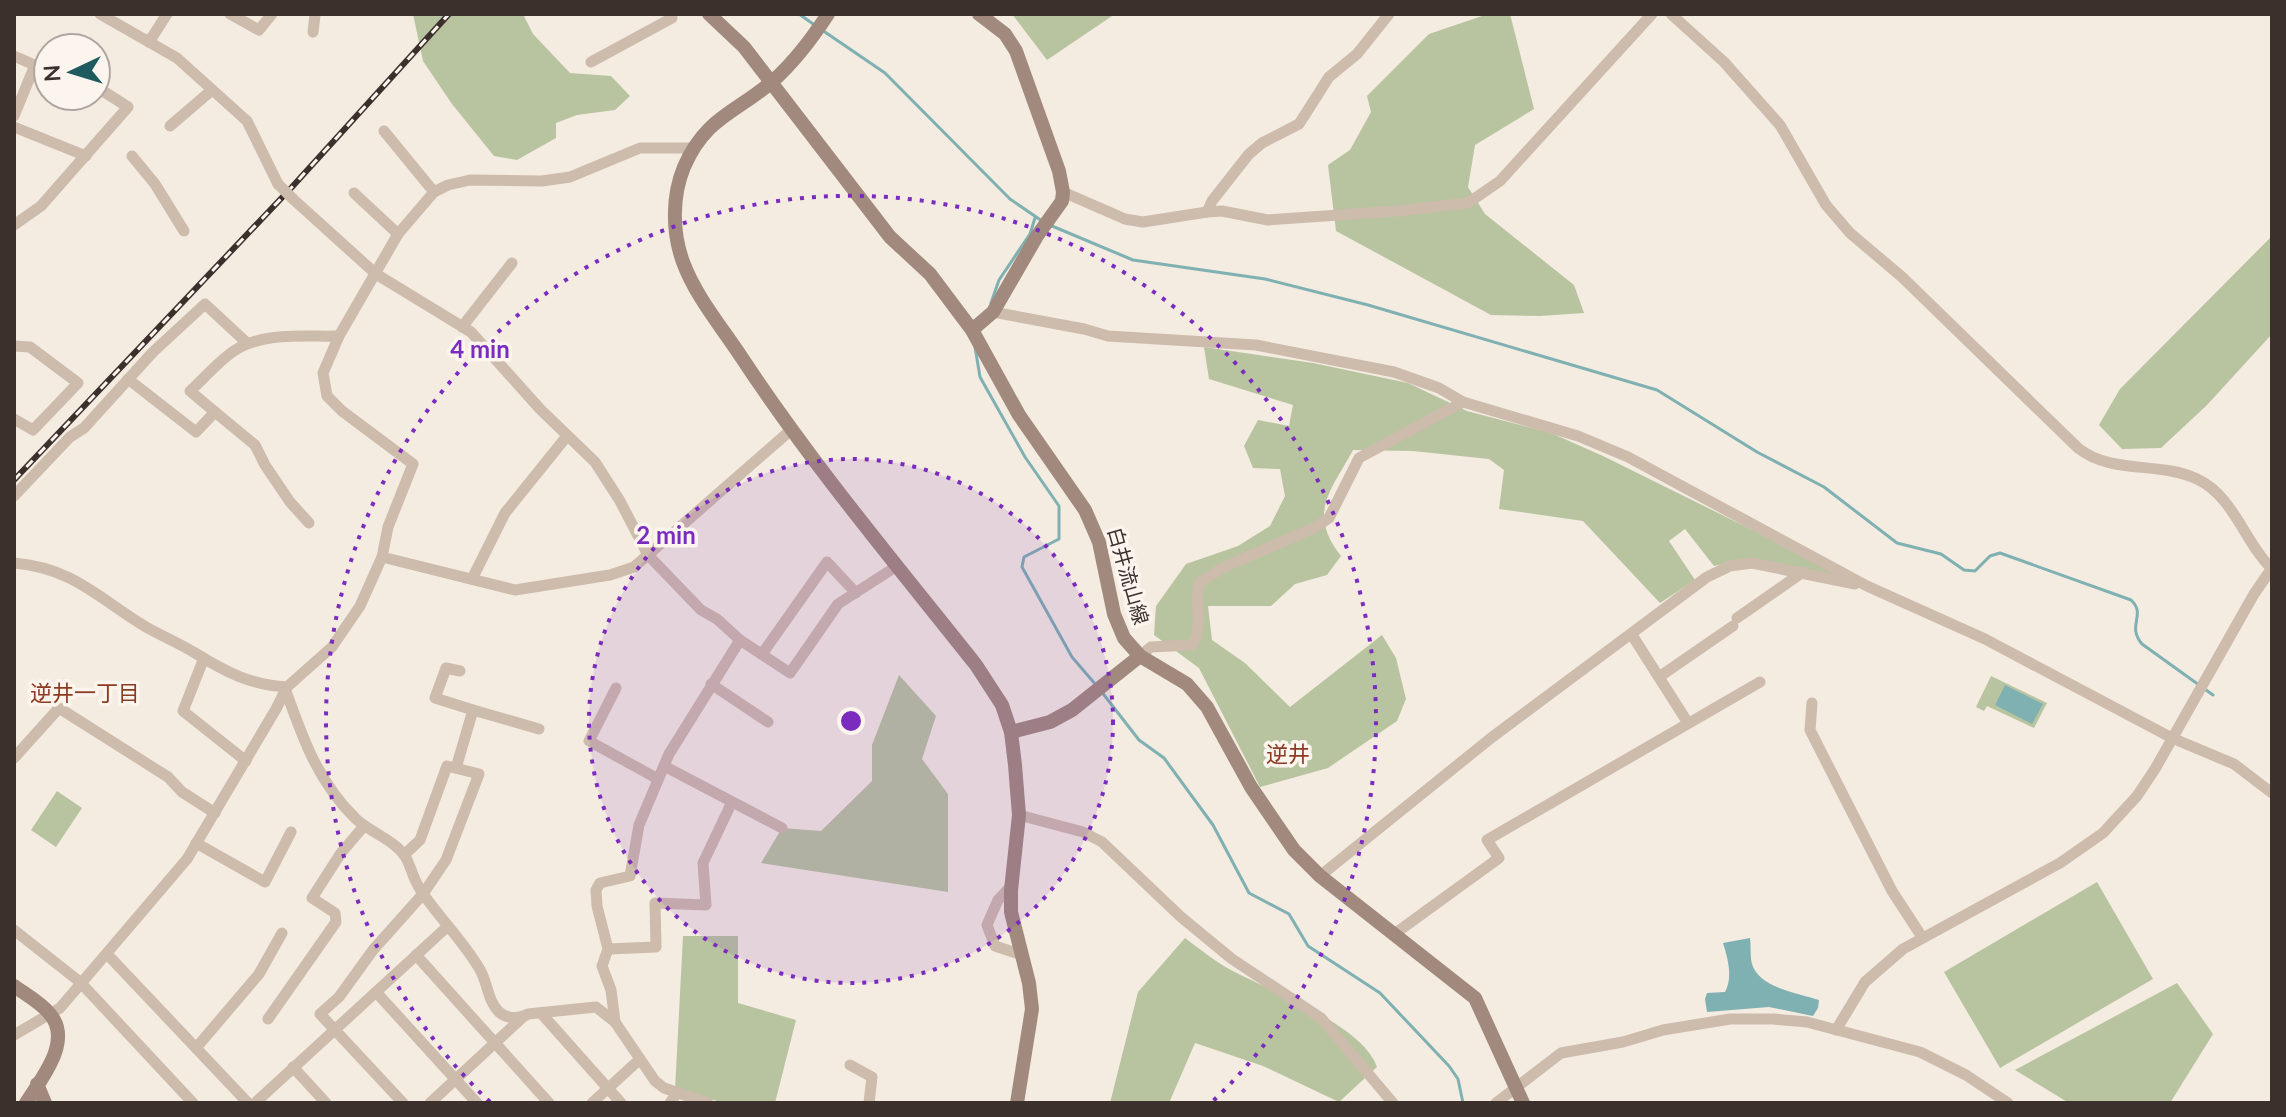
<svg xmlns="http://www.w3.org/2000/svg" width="2286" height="1117" font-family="Lato,'Noto Sans JP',sans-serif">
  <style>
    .green { fill: #b8c4a0 }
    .water { fill: #7fb0b2 }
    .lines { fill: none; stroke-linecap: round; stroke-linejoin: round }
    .stream { stroke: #7fb0b2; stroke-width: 3 }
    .street { stroke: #cdbbac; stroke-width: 11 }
    .secondary { stroke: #a18a7d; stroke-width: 14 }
    .rail-casing { stroke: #3b302b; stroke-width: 6 }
    .rail { stroke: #fbf5ee; stroke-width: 3; stroke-dasharray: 9; stroke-linecap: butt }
    .street-bridge { stroke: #cdbbac; stroke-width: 11 }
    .ring { fill: none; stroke: #7b2cbf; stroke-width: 4; stroke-dasharray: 4 8 }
    .labels { text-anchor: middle; stroke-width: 7; stroke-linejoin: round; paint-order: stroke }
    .street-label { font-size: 20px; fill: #3b302b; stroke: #fbf5ee }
    .neighbourhood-label { font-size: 22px; fill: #8c3b22; stroke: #fbf5ee }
    .centre { fill: #7b2cbf; stroke: #fbf5ee; stroke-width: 4 }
    .ring-label { font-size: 24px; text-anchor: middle; font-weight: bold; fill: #7b2cbf; stroke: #fbf5ee; stroke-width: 7; stroke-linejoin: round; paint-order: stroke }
  </style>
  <rect width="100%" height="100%" fill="#f4ebe1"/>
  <g class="green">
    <polygon points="413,14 523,14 533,34 570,73 611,76 630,96 615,110 577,115 556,123 556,138 517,160 494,156 452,104 423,61"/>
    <polygon points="1012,14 1115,14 1047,60"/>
    <polygon points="1488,14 1510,14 1534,109 1475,145 1468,187 1485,214 1574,285 1584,313 1540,316 1491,315 1336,231 1328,165 1350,150 1371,112 1367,96 1429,34"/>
    <polygon points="2272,236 2272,334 2207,405 2161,448 2122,449 2099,425 2120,389"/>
    <path d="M1204 347 1313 363 1408 383 1467 411 1551 433 1603 456 1813 560 1841 577 1753 558 1714 566 1685 529 1669 541 1695 580 1660 603 1583 521 1499 509 1504 470 1489 459 1413 451 1353 450C1331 491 1307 513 1341 556L1327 575 1295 584 1271 606H1208L1212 640 1245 663 1290 707 1382 635 1396 658 1406 699 1397 721 1328 768 1260 787 1199 668 1154 635 1156 606 1186 564 1238 546 1270 526 1285 496 1280 469 1253 468 1244 446 1258 420 1289 426 1293 405 1209 379Z"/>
    <polygon points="899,675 936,716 922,759 948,794 948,892 761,863 782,828 821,831 872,781 872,745"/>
    <polygon points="1991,676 2047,703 2034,728 1987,706 1984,711 1976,707"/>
    <polygon points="57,791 82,808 56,847 31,830"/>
    <polygon points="2097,882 2153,979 2000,1068 1944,972"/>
    <polygon points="683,936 738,936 738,1003 796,1020 775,1103 725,1103 675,1090"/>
    <path d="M1185 938C1200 949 1214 961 1231 970 1270 991 1363 1025 1377 1067L1339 1102 1263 1066 1195 1043 1169 1103H1110L1138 992Z"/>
    <polygon points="2177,983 2213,1034 2170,1103 2069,1103 2015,1070"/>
  </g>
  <g class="water">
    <polygon points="2005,685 2043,704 2032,724 1995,705"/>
    <path d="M1750 938C1751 946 1750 956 1752 964 1759 988 1798 993 1819 1000L1818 1008 1813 1016 1769 1007 1707 1012 1705 999 1707 993 1725 992C1733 977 1728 959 1723 943Z"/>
  </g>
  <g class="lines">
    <g class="stream">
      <polyline points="799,14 816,26"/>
      <polyline points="822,30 885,73 1010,199 1042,221"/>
      <path d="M1052 226 1133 260 1265 279 1368 305 1657 390 1757 452 1824 487 1897 543 1941 554 1964 570 1975 571 1990 556 2000 553 2131 600C2147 615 2126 625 2142 644L2213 695"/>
      <polyline points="991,303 999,280 1030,234 1035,218"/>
      <polyline points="975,347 980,377 1025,457 1059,506 1059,539 1024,557 1022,567 1072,657 1096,685"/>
      <polyline points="1101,691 1139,740 1164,758 1213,825 1249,893 1289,914 1308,946 1380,993 1449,1066 1458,1079 1463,1103"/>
    </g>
    <g class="street">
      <polyline points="100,14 177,58 247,121 278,184"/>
      <polyline points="230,14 259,30 272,14"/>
      <path d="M1671 14 1724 62 1780 125 1826 205 1850 233 1902 277 2078 448C2112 475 2159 461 2197 479 2234 496 2244 542 2272 569"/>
      <polyline points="313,32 315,15"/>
      <polyline points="149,42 167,14"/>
      <polyline points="14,56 48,71"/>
      <polyline points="591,62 672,18"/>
      <polyline points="14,116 35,65"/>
      <polyline points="170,126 212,90"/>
      <polyline points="14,127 86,156"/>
      <polyline points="384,131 434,192"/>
      <polyline points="132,156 155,184 184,231"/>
      <polyline points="1063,192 1125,219 1143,222 1207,212 1212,201 1249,154 1262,143 1299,124 1329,77 1357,54 1389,14"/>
      <polyline points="354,193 398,234"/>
      <polyline points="293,199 376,274 471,332 540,409 595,462 620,501 648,555 701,610 717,619 740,640 790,673 838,604 897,566"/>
      <polyline points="1207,212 1222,211 1268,220 1397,211 1468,203 1500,181 1652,14"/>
      <polyline points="14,225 41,206 128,107 103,91 96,90"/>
      <polyline points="993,312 1084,329 1108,336 1256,345 1394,372 1439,388 1463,402 1578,436 1628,457 1867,586 1985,639 2172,738 2234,764 2272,793"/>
      <polyline points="462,327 512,263"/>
      <polyline points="14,346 30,347 78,383 33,430 14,419"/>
      <path d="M128 379 196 432 215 412 190 391C207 376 227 350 250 343 277 333 310 337 339 336"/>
      <polyline points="215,412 255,445 265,465 290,502 309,523"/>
      <polyline points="14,496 70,437 84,428 153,352 205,304 247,343"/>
      <polyline points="382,557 515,590 610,575 634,567 791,430"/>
      <path d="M14 563C73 568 98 598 146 627 162 636 179 643 195 653 226 672 250 685 287 687"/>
      <polyline points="472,579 505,513 567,436"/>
      <polyline points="1737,618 1803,572"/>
      <polyline points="1632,635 1688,723"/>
      <polyline points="762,654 827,562 856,593"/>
      <path d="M1140 656 1151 647 1192 645C1204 628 1194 603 1199 583L1222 568 1314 528 1329 518 1359 458 1463 402"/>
      <polyline points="204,658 183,711 246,761"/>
      <polyline points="1659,677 1733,626"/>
      <polyline points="711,684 768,722"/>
      <polyline points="616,688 589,741 658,779"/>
      <path d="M286 691C303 739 318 782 356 819 370 832 394 840 405 856 411 866 413 879 420 889 438 917 462 939 479 968 488 982 487 1000 499 1012 507 1019 520 1019 528 1014L596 1007 615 1022 655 1081 664 1088 708 1103"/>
      <polyline points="1812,703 1810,730 1892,891 1922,937"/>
      <polyline points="473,710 539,729"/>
      <polyline points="14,758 59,708 168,777 182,792 215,813"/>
      <polyline points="664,766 782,828"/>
      <polyline points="456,768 473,710 435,698 446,668 460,671"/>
      <polyline points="1019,815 1083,832 1102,842 1181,917 1232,959 1321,1018 1393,1103"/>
      <polyline points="196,843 265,882 291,832"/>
      <polyline points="1320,876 1491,738 1707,577 1730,566 1752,563 1855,584"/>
      <polyline points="1011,886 998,900 987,925 995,946 1022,955"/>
      <polyline points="14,930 80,982 193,1103"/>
      <polyline points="1393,935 1499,858 1487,840 1760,682"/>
      <polyline points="608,949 656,947 655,903 706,905 703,863 732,802"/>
      <polyline points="107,954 248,1103"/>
      <polyline points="416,955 549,1103"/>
      <polyline points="376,992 477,1103"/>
      <polyline points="541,1013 621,1103"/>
      <polyline points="268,1019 336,922 335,913 312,898 341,853 364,826"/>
      <polyline points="615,1022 611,990 602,966 608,949 597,906 596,890 600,883 630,876 639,825 669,754 740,640"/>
      <polyline points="1836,1030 1865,982 1903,949 2060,863 2103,833 2137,796 2155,769 2254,594 2272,568"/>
      <polyline points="14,1035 60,1008 187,859 276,709 287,687 332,647 360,606 382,557 388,527 413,464 342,411 327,396 323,373 339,336 398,234 434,192 448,185 470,180 542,181 570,177 640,148 694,148"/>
      <polyline points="196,1048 259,974 282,933"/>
      <polyline points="850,1065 872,1077 869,1103"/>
      <polyline points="293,1067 326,1103"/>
      <polyline points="255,1103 448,926"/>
      <polyline points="403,1103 320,1014 339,997 373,950 423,894 446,860 479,774 447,766 420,840 404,855"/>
      <polyline points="430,1103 523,1017"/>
      <polyline points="592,1103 640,1059"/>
      <polyline points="670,1103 677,1093"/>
      <polyline points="1496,1103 1561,1053 1623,1042 1663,1030 1730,1019 1773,1019 1807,1022 1920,1052 1966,1075 2008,1103"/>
    </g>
    <g class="secondary">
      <polyline points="709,14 744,47 890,237 930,274 972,330 1019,415 1085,510 1099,542 1114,614 1124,638 1140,656 1187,684 1207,707 1251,787 1294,850 1320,876 1475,998 1523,1103"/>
      <path d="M828 14C813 37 795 61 774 80 738 112 706 116 684 167 672 196 672 232 683 262 695 295 720 325 740 355 811 463 895 563 976 665L1002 705 1011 732 1015 765 1019 815 1011 890V912L1029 983 1032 1009 1017 1103"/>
      <polyline points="972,330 993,312 1037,236 1062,201 1063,192 1059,171 1016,51 1005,34 979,14"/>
      <polyline points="1011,732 1050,722 1072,710 1140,656"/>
      <path d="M14 986C25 994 40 1002 49 1013 74 1040 41 1079 26 1103"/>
      <polyline points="37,1084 45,1103"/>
    </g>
    <defs>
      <polyline id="rail" points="14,480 292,187 449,14"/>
    </defs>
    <use href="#rail" class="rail-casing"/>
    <use href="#rail" class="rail"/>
    <polyline class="street-bridge" points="278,184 293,199"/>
  </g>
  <circle cx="851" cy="721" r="262" fill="#7b2cbf" fill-opacity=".12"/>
  <g class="ring">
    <circle cx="851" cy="721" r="262"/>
    <path d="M490 1102A525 525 0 1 1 1212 1102"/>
  </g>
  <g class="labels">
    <g class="street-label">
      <text transform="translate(1128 576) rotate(74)" y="7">白井流山線</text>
    </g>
    <g class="neighbourhood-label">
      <text x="85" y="701">逆井一丁目</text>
      <text x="1288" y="762">逆井</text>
    </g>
  </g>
  <circle cx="851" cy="721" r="12" class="centre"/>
  <g class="ring-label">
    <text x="480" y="358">4 min</text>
    <text x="666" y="544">2 min</text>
  </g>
  <rect width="2286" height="1117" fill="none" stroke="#3b302b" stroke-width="32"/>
  <g transform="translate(72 72) rotate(266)"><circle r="38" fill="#fbf5ee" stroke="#aea6a0" stroke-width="2"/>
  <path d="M0-6L14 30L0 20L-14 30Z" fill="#1f5a5e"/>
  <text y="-12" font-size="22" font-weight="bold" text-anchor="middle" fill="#3b302b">N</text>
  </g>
</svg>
